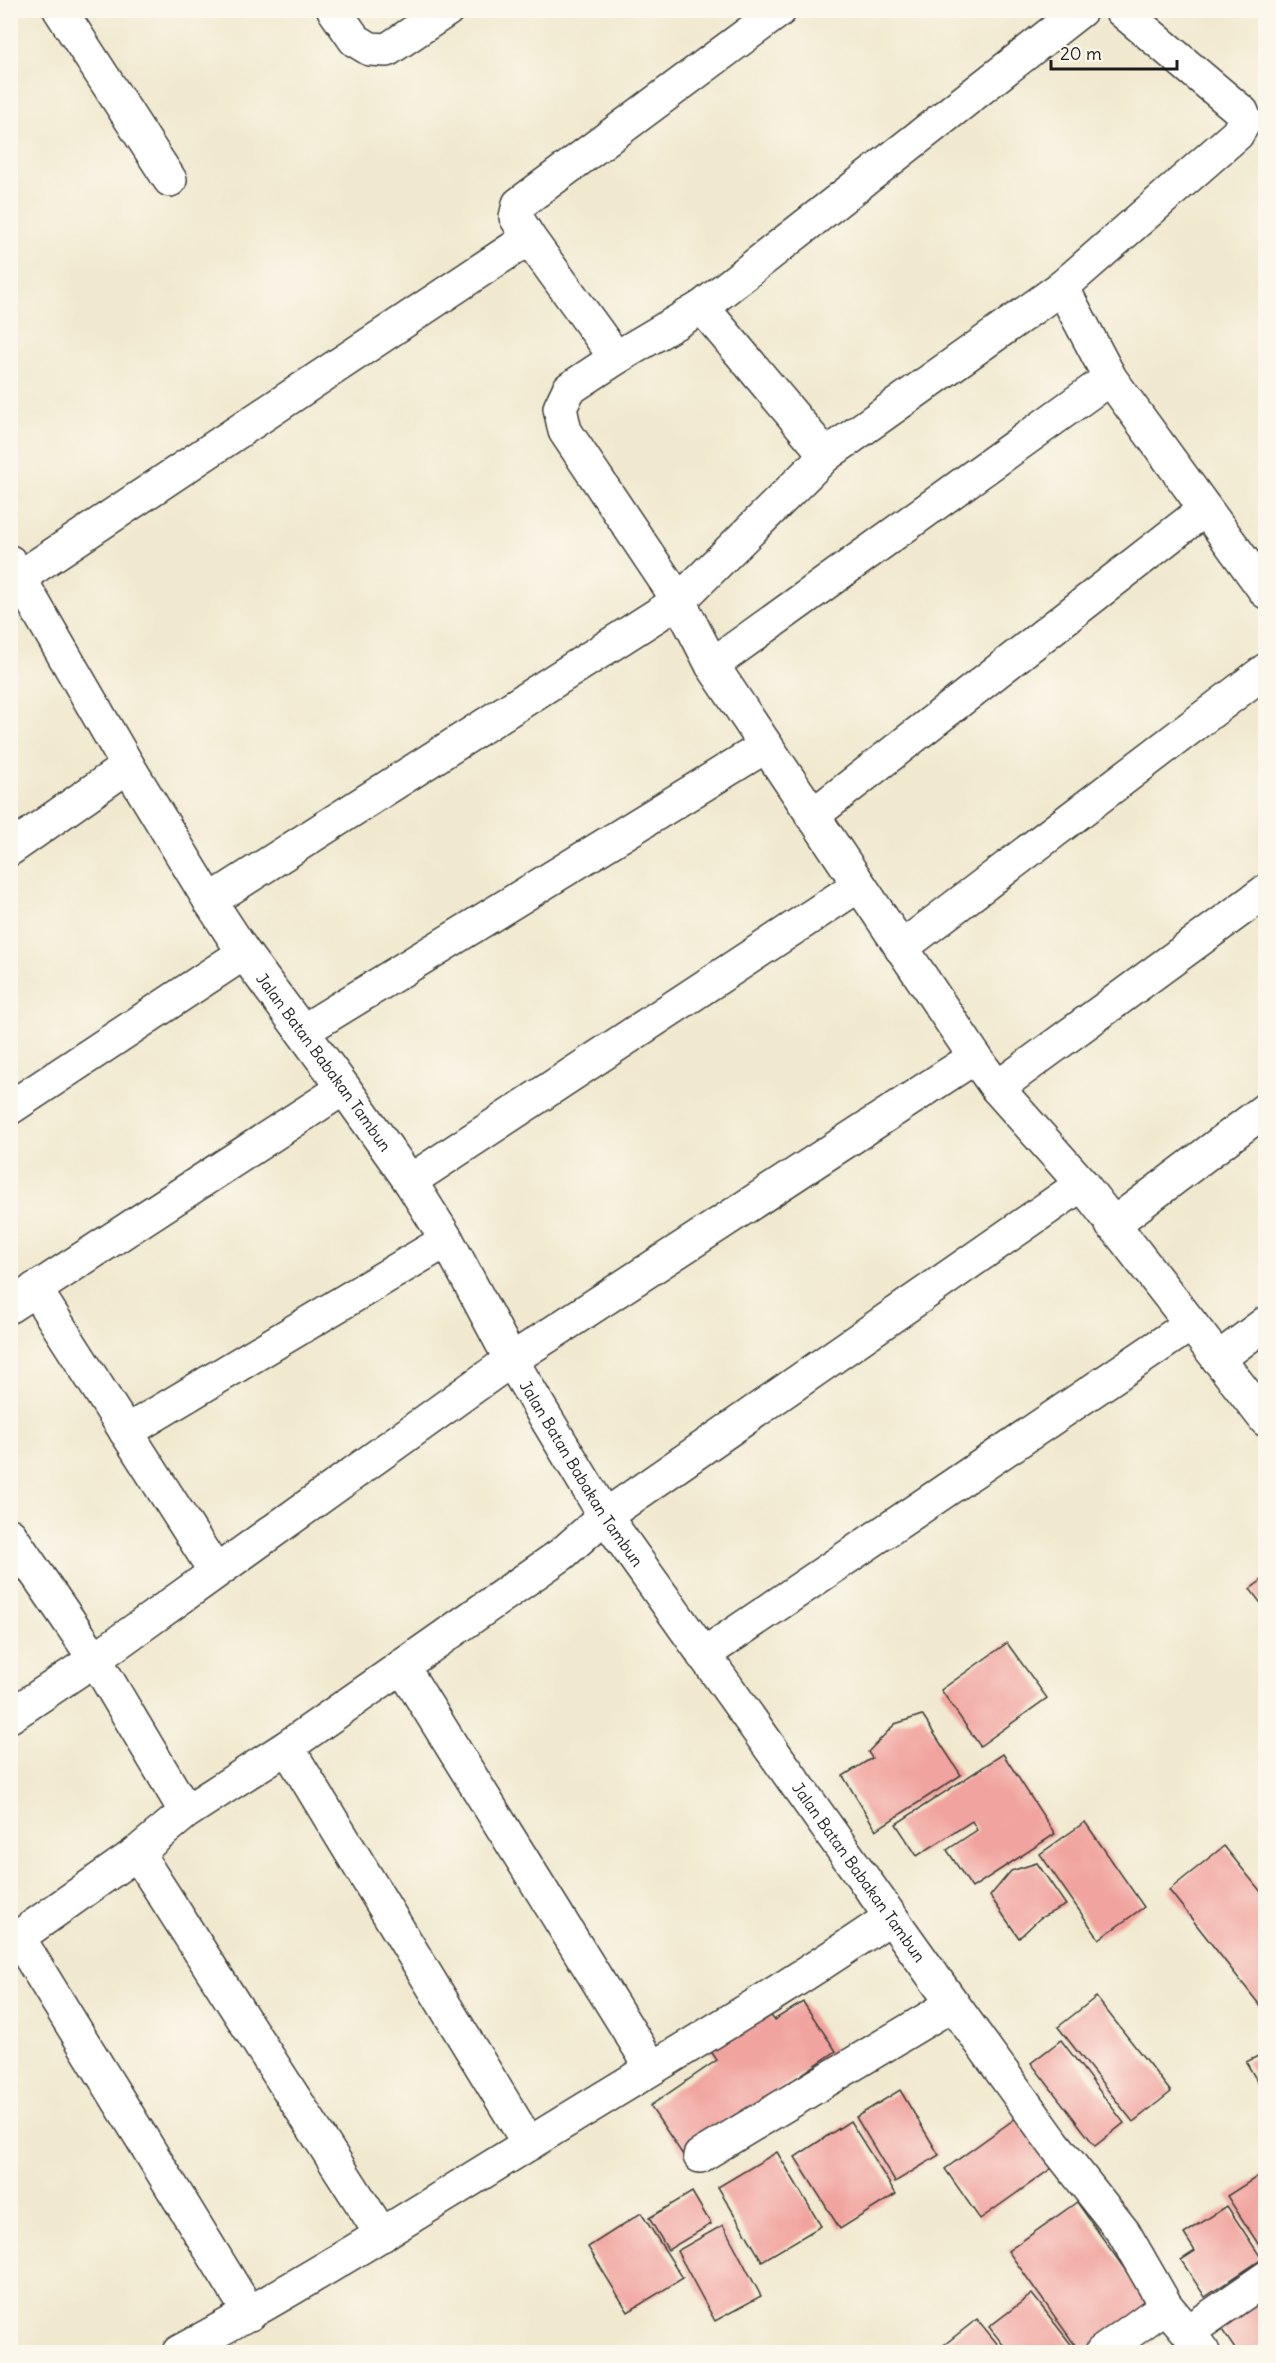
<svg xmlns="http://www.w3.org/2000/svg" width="1276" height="2363" font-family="Delius,sans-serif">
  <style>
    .building { fill: #f1a49f }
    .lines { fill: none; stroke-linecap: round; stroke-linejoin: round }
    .minor-casing { stroke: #3c3b37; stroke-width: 36 }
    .minor { stroke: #fff; stroke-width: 33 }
    .labels { text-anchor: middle; stroke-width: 4.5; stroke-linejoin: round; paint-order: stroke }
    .street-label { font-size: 16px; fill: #1c1c1c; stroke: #fbf7ec }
  </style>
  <rect width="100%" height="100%" fill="#fbf7ec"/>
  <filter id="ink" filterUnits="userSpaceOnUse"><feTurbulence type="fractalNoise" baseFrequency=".0167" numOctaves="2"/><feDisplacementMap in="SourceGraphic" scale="12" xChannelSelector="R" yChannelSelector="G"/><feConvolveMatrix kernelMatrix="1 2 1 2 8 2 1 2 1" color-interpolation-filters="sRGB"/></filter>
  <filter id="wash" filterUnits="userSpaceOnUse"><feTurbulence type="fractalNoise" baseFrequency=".008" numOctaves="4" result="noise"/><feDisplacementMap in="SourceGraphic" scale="24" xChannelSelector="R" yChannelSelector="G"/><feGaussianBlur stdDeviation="1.35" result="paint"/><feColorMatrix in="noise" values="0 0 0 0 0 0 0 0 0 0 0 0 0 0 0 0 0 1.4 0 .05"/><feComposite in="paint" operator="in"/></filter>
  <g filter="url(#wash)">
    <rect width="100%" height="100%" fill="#f1e9cf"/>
    <g id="blocks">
      <g class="building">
        <polygon points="1266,1577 1266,1610 1250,1589"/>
        <polygon points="1007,1643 1047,1698 980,1746 941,1690"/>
        <polygon points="922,1715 961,1775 876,1830 843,1776 872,1758 868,1752 895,1724"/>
        <polygon points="1003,1754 1055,1834 972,1888 947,1850 977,1830 972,1821 917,1856 896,1824"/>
        <polygon points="1085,1822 1144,1907 1099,1939 1040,1854"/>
        <polygon points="1224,1846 1266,1898 1266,2013 1169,1890"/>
        <polygon points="1037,1863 1066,1905 1040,1918 1019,1938 990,1896 1011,1871"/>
        <polygon points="1096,1997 1171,2092 1133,2122 1058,2027"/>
        <polygon points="803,2002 836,2051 683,2155 650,2106 717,2060 706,2044 764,2005 774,2020"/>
        <polygon points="1061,2040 1124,2123 1095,2146 1031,2063"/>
        <polygon points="1266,2052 1266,2096 1246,2062"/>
        <polygon points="900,2090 939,2155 895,2182 856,2117"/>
        <polygon points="1016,2118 1052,2168 980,2219 945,2169"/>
        <polygon points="850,2121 896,2194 840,2229 795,2157"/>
        <polygon points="777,2152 821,2226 762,2261 718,2187"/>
        <polygon points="1266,2171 1266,2256 1227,2196"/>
        <polygon points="692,2192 711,2224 668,2250 649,2218"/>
        <polygon points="1077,2202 1153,2309 1091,2352 1080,2352 1008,2251"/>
        <polygon points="1227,2206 1262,2259 1205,2297 1181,2260 1195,2251 1184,2234"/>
        <polygon points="641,2213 683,2278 628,2312 588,2247"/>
        <polygon points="723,2225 761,2296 715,2321 677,2251"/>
        <polygon points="1266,2283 1266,2352 1237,2352 1214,2318"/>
        <polygon points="1032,2294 1077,2352 1009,2352 989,2327"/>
        <polygon points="977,2319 1004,2352 935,2352"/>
      </g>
    </g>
  </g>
  <g filter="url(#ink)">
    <use href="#blocks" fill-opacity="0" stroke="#3c3b37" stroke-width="1.5"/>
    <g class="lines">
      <defs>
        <g id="minor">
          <polyline points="60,10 170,180"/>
          <polyline points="334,10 355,40 370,49 387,50 447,10"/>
          <polyline points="1081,10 702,307 616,358 569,389 560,408 565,431 679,601 712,665 975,1057 997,1088 1082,1184 1266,1420"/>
          <polyline points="1062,287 1110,378 1266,592"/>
          <polyline points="702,307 826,455"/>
          <polyline points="616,358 529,238 516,217 519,204 780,10"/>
          <path id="s1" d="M10 562 128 766 210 901 244 953 344 1088 410 1181 447 1240 511 1360 605 1516 953 2004 1054 2144 1124 2233 1166 2306 1188 2332 1203 2352"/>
          <polyline points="20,577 529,238"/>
          <polyline points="712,665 1110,378"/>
          <polyline points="812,816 1205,509"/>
          <polyline points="10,849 128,766"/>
          <polyline points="210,901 679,601 826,455 1062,287 1237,134 1245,120 1242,112 1121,10"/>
          <polyline points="901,948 1266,670"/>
          <polyline points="303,1031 766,746"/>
          <polyline points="997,1088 1266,891"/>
          <polyline points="10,1108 244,953"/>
          <polyline points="410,1181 859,885"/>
          <polyline points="1112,1225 1266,1109"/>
          <polyline points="35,1289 215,1571"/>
          <polyline points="10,1306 344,1088"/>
          <polyline points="1218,1359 1266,1323"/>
          <polyline points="126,1432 447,1240"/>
          <polyline points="10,1535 95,1659 186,1812"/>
          <polyline points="703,1655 1191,1324"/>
          <polyline points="402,1666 652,2068"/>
          <polyline points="10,1716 95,1659 511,1360 975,1057"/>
          <polyline points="287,1747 529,2144"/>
          <polyline points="137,1853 382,2235"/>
          <polyline points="18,1937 250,2314"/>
          <polyline points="10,1943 137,1853 186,1812 287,1747 562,1554 605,1516 1082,1184"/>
          <polyline points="700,2156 953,2004"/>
          <polyline points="1188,2332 1266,2278"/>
          <path d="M179 2352C309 2282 434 2202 561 2124 671 2056 784 1991 891 1917"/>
          <polyline points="1102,2352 1166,2306"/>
        </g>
      </defs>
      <use href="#minor" class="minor-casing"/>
      <use href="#minor" class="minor"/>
    </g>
  </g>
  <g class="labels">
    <g class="street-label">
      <text dy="6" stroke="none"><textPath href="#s1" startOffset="591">Jalan Batan Babakan Tambun</textPath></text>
      <text dy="6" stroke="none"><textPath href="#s1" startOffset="1077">Jalan Batan Babakan Tambun</textPath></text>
      <text dy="6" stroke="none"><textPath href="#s1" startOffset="1563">Jalan Batan Babakan Tambun</textPath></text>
    </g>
  </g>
  <rect width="1276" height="2363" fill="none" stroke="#fbf7ec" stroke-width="36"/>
  <path d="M1051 60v9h126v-9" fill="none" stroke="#1c1c1c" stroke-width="3"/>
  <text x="1060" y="60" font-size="18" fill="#1c1c1c" stroke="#fbf7ec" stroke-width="4.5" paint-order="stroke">20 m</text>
</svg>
